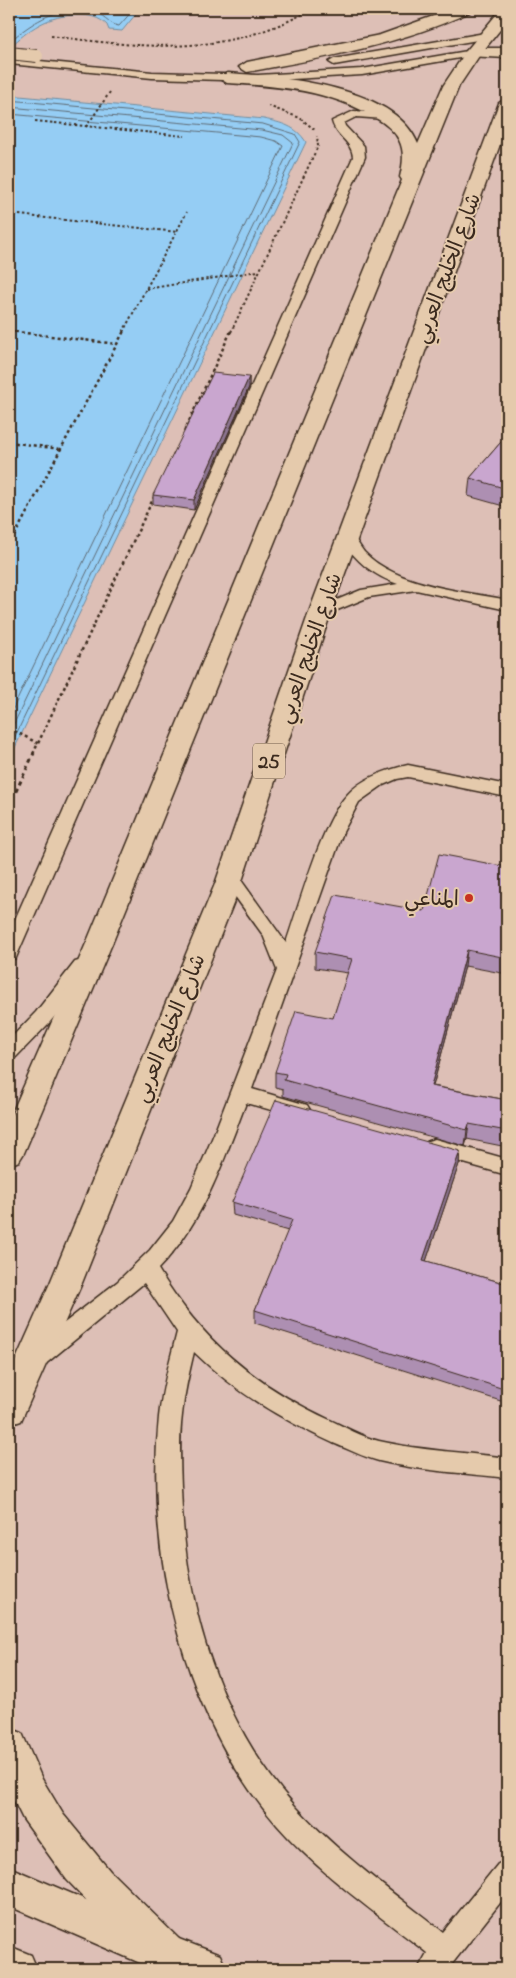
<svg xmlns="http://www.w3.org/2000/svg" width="516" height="1978" font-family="'Indie Flower','Playpen Sans Arabic',sans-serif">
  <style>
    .water { fill: #95cdf4; stroke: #718c9e }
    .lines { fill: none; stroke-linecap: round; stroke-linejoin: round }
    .shore { stroke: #5f6b74; stroke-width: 1 }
    .service-casing { stroke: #3b2a1e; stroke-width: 3 }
    .secondary-casing { stroke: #3b2a1e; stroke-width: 3 }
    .primary-casing { stroke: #3b2a1e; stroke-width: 3 }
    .path-far2 { stroke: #3b2a1e; stroke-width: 2; stroke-dasharray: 2.5 2.5; stroke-linecap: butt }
    .path-far1 { stroke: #3b2a1e; stroke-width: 2.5; stroke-dasharray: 3 3; stroke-linecap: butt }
    .path { stroke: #3b2a1e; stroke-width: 3; stroke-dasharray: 4 4; stroke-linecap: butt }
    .service { fill: #e5caac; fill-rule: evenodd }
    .secondary { fill: #e5caac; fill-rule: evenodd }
    .primary { fill: #e5caac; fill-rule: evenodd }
    .service-bridge-casing { stroke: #3b2a1e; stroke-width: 14; stroke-linecap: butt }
    .service-bridge { stroke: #e5caac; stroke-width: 12 }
    .wall { fill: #ad8fb2; stroke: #3b2a1e }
    .shaded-wall { fill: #8d7491; stroke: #3b2a1e }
    .building { fill: #c9a6cf; stroke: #3b2a1e }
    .poi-dot { fill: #c8321e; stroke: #e5caac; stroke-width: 2 }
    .labels { text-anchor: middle; stroke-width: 4; stroke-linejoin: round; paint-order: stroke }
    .shield { fill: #e5caac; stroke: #6e5a49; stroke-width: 1 }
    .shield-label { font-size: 20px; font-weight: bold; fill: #3b2a1e }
    .street-label { font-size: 21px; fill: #3b2a1e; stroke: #e5caac }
    .poi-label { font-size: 21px; fill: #3b2a1e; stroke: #e5caac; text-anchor: end }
  </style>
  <rect width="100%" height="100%" fill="#ddbfb6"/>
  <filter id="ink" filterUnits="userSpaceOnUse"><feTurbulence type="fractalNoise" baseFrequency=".02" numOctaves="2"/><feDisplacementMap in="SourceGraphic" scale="10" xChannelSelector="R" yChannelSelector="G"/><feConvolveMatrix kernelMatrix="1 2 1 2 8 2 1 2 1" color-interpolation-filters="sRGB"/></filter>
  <g filter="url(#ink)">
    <g class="water">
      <path d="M9 9H140L122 31 109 30 107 25C99 17 89 15 78 15 48 15 29 29 9 48Z"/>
      <path d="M9 95 264 119C282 123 296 126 306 142L9 760Z"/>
    </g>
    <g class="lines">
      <g class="shore">
        <path d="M9 42C33 21 63 2 96 13 106 16 110 25 119 26L134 9"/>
        <polyline points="9,100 263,124 295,134 300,142 9,749"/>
        <polyline points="9,107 262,130 283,135 293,143 9,734"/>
        <polyline points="9,114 261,137 276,141 283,146 9,717"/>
      </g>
      <defs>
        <g id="service">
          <polygon points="485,33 489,34 489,38 334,65 329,62 334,59"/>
          <polygon points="473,50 477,51 477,55 362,75 258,81 152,78 9,64 9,58 152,72 258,75 362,69"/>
          <path d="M354 111 384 113 390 116 384 119 356 117 344 123 345 126 364 146 365 157 18 953 16 958 9 960V933L353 157C352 141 335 136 332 121Z"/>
          <path d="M348 535 353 536C357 541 360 547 364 552 396 586 464 591 507 600V610L416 590 369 597 325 615H315L312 612 315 609 361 590 398 584C372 575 356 561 341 539Z"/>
          <path d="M408 765 507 785V797L408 777 397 779 383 785 359 802 343 832 252 1089 307 1105 310 1110 307 1115 300 1118 246 1103C223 1162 203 1223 158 1269 201 1340 254 1385 330 1420 345 1427 362 1437 379 1441 421 1451 465 1452 507 1458V1478C465 1473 421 1471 379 1461 363 1457 348 1449 333 1443 281 1419 235 1392 194 1352 189 1373 184 1394 182 1415 179 1438 180 1463 181 1487 184 1602 217 1720 296 1807 340 1855 392 1892 443 1932L498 1864 507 1860V1894L448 1969H418L427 1953C375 1912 321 1875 277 1825 184 1718 145 1556 159 1417 162 1388 170 1360 177 1332L144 1283 43 1366 35 1368 27 1366 24 1359 27 1352 117 1282 150 1250 173 1221 191 1188 214 1134 277 970 263 935 221 877 224 873 230 871 236 873 286 943C299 906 322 821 347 795 362 778 386 770 408 765Z"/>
          <polygon points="82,960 89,962 91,967 89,972 50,1022 16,1057 9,1059 9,1040 36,1012 75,962"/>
          <polygon points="435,1139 507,1159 507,1175 428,1153 425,1147 428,1141"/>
        </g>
        <g id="secondary">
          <polygon points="473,48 507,48 507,58 467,56 465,53 467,50"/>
          <polygon points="9,1867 171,1936 220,1955 226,1969 154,1969 9,1906"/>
          <polygon points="9,1946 31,1955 37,1969 9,1969"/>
        </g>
        <g id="primary">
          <path d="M453 9H473L470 12C399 45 323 58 247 72L239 67 247 62 380 35Z"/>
          <path d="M501 9H507V21L479 56 459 86 114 939 24 1153 19 1161 9 1165V1120L88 939 402 180 400 177C403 164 405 152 399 140 394 130 383 122 374 117 329 90 278 86 227 83L219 78 227 73C281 77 395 85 418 144L443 86 467 50Z"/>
          <polygon points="507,98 507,125 331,612 241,884 82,1283 21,1421 9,1425 9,1375 50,1283 215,884 309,612 499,103"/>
          <polygon points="9,1728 22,1733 42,1779 63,1814 110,1871 181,1941 187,1955 181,1969 153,1969 67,1880 23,1819 9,1791"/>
        </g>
      </defs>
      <use href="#service" class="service-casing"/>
      <use href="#secondary" class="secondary-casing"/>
      <use href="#primary" class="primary-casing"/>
      <g class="path-far2">
        <path d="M51 36C146 48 225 58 312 9"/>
        <polyline points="268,106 300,118 315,130"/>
        <polyline points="35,121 185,136"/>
        <polyline points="86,127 110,92"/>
        <polyline points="9,214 177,232"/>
        <polyline points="146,289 258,271"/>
        <polyline points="9,331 17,332"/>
        <polyline points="123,332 187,212"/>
        <polyline points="231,332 318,146 317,136"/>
      </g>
      <g class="path-far1">
        <polyline points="9,331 117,344"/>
        <polyline points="184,432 231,331"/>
        <polyline points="9,442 60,449"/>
        <polyline points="9,546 124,331"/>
        <polyline points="9,728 39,744"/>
        <polyline points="33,754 154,497"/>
      </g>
      <polyline class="path" points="9,806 34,753"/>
      <use href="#service" class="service"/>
      <use href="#secondary" class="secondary"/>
      <use href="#primary" class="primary"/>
      <defs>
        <polyline id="service-bridge" points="9,53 37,56"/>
      </defs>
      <use href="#service-bridge" class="service-bridge-casing"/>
      <use href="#service-bridge" class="service-bridge"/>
    </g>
    <g class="wall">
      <polygon points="249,377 249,387 194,510 153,504 153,495"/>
      <polygon points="507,435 507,507 468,496 470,478"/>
      <polygon points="507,867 507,974 465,966 433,1086 507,1100 507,1147 467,1139 465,1146 283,1096 283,1089 275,1087 275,1072 333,1018 348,973 315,968 315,952 424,911"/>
      <polygon points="460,1151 459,1164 426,1261 507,1284 507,1403 255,1323 255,1310 288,1231 233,1215 232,1202"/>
    </g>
    <g class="shaded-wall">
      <polygon points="249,377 249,387 194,510 194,500"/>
      <polygon points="467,950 465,966 429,1101 431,1086"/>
      <polygon points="469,1124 467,1139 465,1146 467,1130"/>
      <polygon points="460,1151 459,1164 422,1273 423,1260"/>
    </g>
    <g class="building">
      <polygon points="213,373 249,377 194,500 153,495"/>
      <polygon points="507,435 507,489 470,478"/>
      <polygon points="439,854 507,867 507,958 467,950 431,1086 507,1100 507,1131 469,1124 467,1130 284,1080 286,1074 275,1072 296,1011 333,1018 352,959 315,952 335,895 424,911"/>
      <polygon points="276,1100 460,1151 423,1260 507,1284 507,1390 255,1310 292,1220 232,1202"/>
    </g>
  </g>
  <circle class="poi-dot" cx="469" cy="898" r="5"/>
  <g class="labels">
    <rect class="shield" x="253" y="743.5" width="32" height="35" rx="4"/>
    <g class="shield-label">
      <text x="269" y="768">25</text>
    </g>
    <g class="street-label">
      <text transform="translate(447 268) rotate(-70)" y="7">شارع الخليج العربي</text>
      <text transform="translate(309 648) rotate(-71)" y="7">شارع الخليج العربي</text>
      <text transform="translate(169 1028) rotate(-68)" y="7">شارع الخليج العربي</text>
    </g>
    <g class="poi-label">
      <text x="459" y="905">المناعي</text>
    </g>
  </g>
  <rect width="516" height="1978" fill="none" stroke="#e5caac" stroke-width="30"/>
  <rect x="15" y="15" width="486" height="1948" fill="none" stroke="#3b2a1e" stroke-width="2" filter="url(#ink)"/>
</svg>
